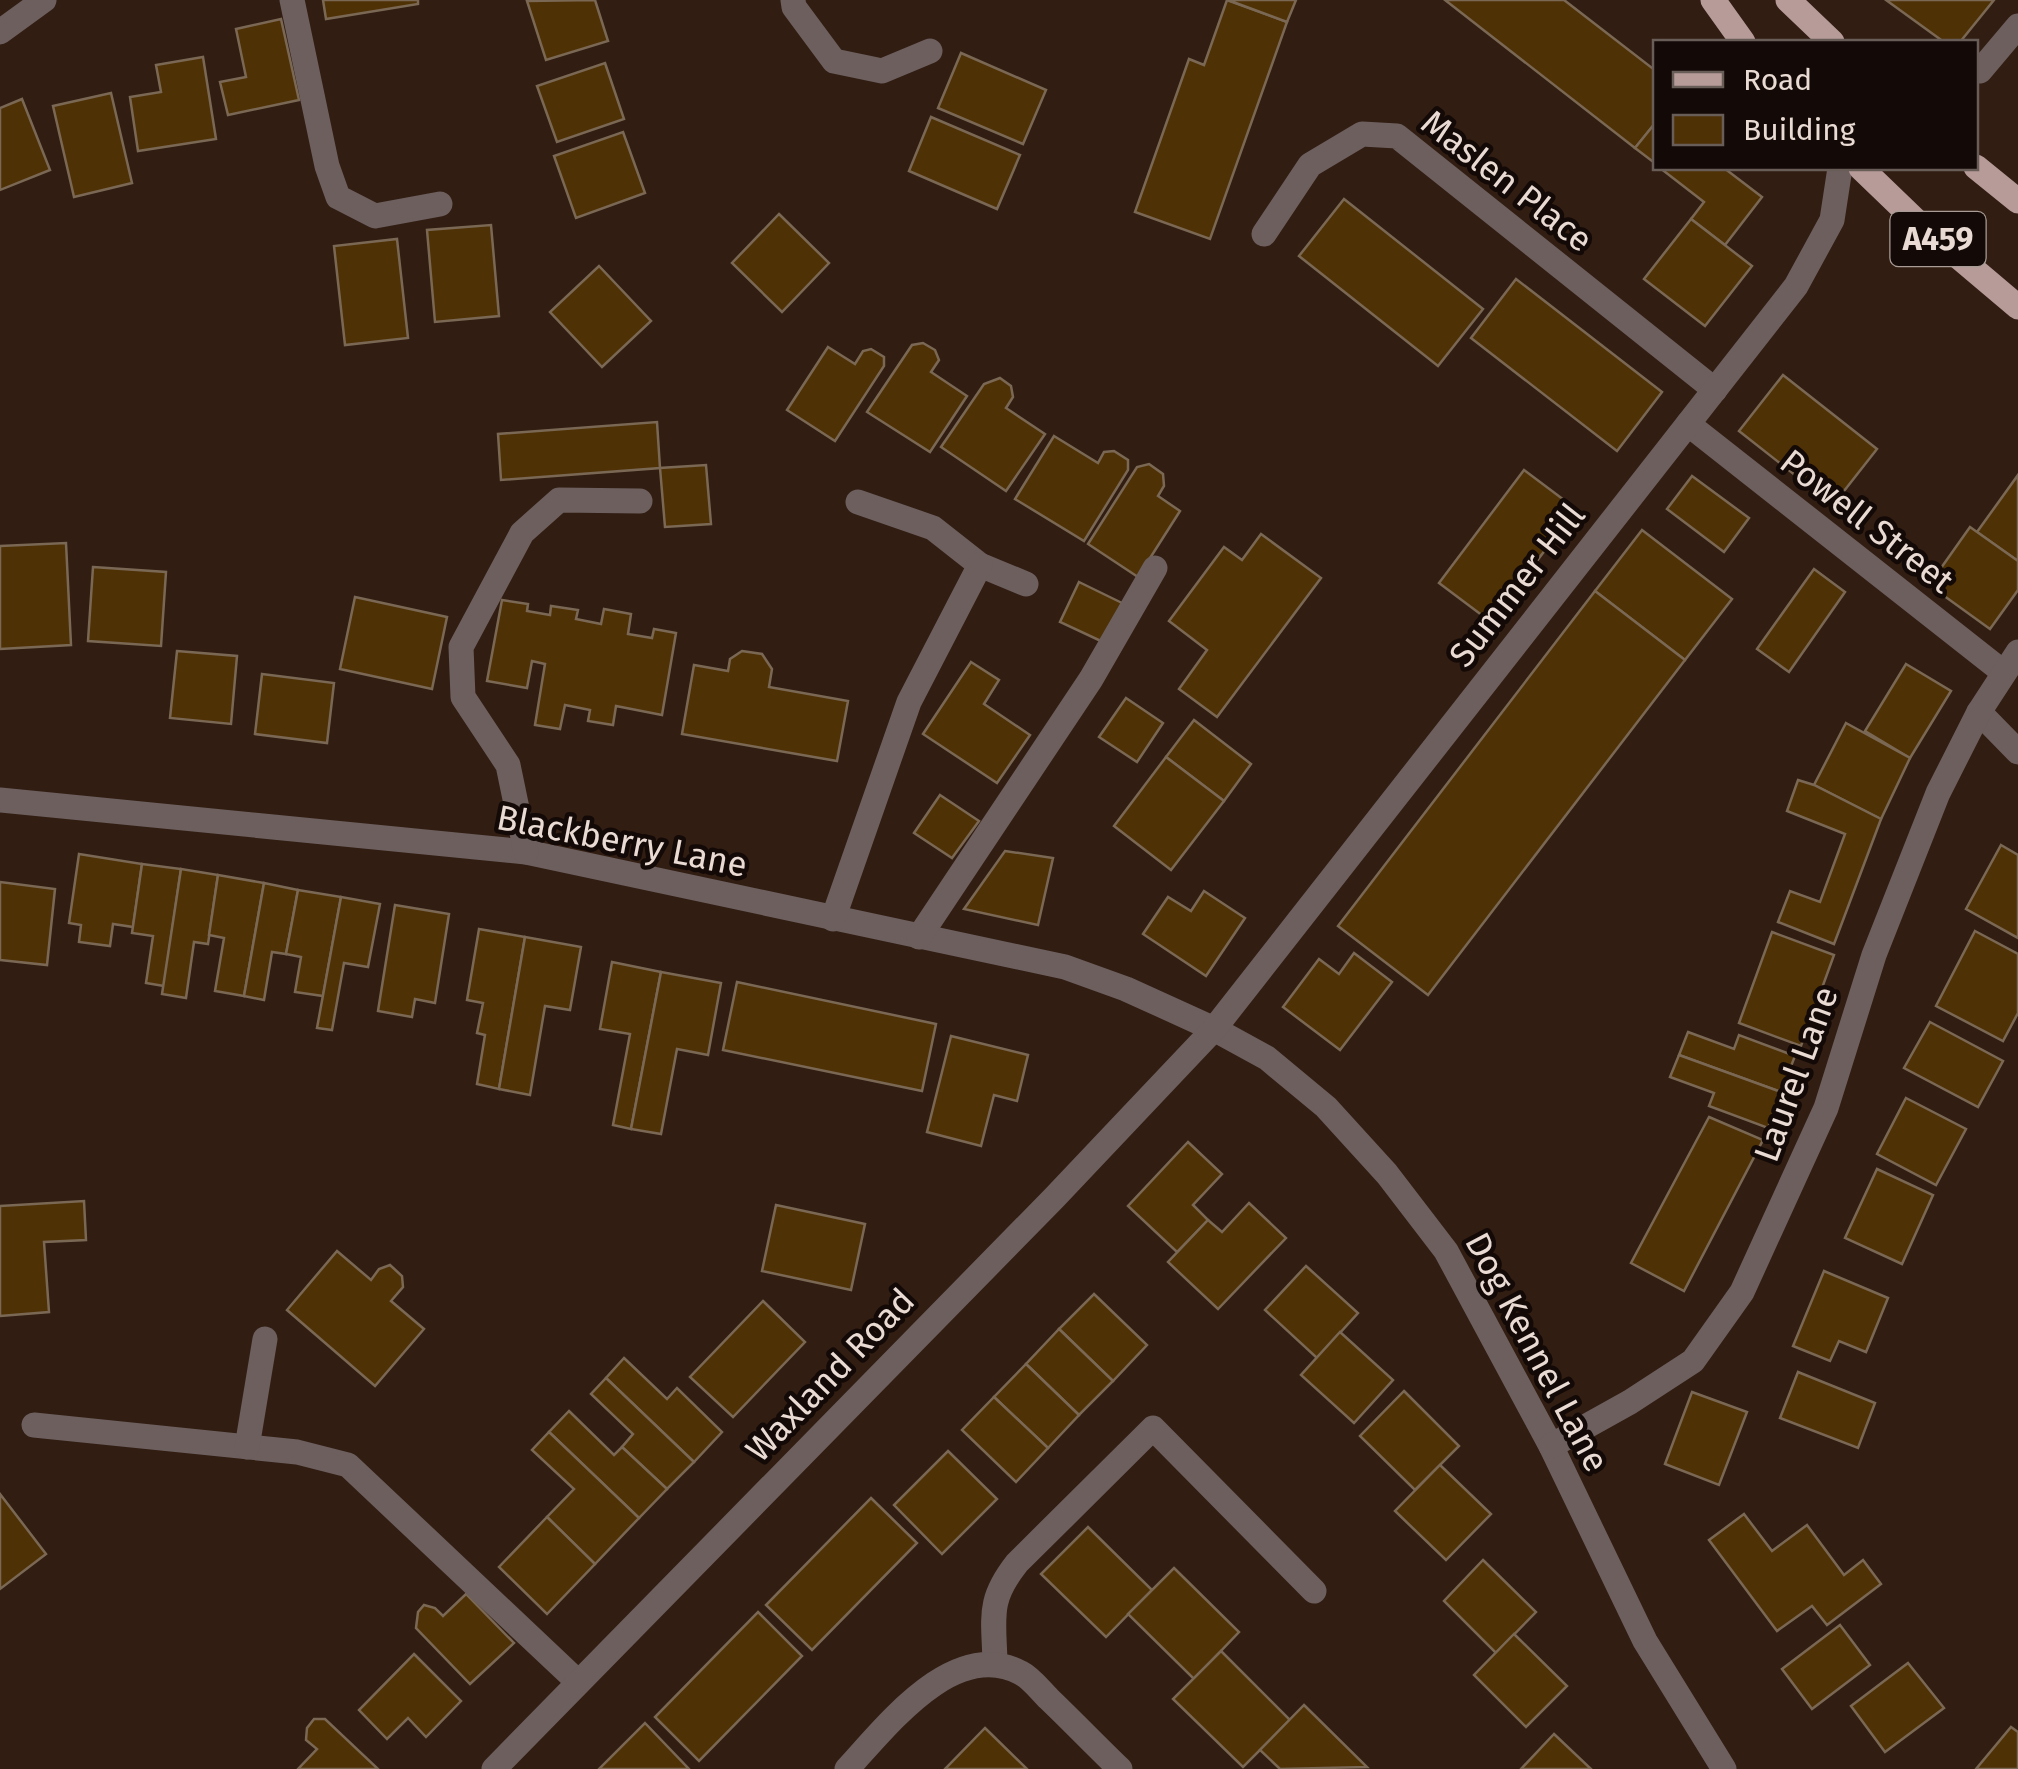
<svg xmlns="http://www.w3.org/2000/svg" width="2018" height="1769" font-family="'Fira Sans',sans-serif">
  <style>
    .building { fill: #4f3106; stroke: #7a6854; stroke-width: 2.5 }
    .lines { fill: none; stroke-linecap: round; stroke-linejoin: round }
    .minor { stroke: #6c5f5e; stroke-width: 25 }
    .major { stroke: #b69b99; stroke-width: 25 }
    .labels { text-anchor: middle; stroke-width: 9; stroke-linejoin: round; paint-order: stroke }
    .shield { fill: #130906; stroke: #a99c96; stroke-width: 2.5 }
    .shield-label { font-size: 32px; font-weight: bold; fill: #e9dbd4 }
    .street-label { font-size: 35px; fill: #e9dbd4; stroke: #130906 }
  </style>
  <rect width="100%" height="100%" fill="#311d12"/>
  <g class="building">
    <polygon points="323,0 418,0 418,4 326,19"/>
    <polygon points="595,0 608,41 546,60 527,1"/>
    <polygon points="1227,0 1287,22 1210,239 1135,212 1189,59 1204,65"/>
    <polygon points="1228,0 1296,0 1287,22"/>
    <polygon points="1445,0 1564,0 1656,71 1656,122 1635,148"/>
    <polygon points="1886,0 1994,0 1960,42 1944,42"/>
    <polygon points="281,19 299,100 228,115 220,82 246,77 236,29"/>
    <polygon points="961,53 1046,90 1023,144 938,108"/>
    <polygon points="203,57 216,139 138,151 130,97 161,92 156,65"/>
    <polygon points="605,63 624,119 557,142 537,86"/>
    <polygon points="111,93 132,183 74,197 53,106"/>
    <polygon points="22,99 50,170 0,190 0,108"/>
    <polygon points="931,117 1020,155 997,209 909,171"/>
    <polygon points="1656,122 1656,164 1635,148"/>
    <polygon points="623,132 645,193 576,218 554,156"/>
    <polygon points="1660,168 1724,168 1762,197 1725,245 1691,219 1704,202"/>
    <polygon points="1344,199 1483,309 1438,366 1299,256"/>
    <polygon points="779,214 829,263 782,312 732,263"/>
    <polygon points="1691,219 1752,266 1705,326 1644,279"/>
    <polygon points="491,225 499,316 435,322 427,230"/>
    <polygon points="397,239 408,338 345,345 334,246"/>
    <polygon points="599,266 651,321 602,367 550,312"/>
    <polygon points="1516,279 1662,392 1617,451 1471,338"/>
    <polygon points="923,343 935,350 939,360 931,372 967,396 930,452 867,412 912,345"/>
    <polygon points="828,347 855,364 863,351 871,349 884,357 884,366 835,441 787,410"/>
    <polygon points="1783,375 1877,449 1833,505 1739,431"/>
    <polygon points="1000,378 1011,386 1013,397 1006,408 1045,434 1006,491 941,447 984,384"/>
    <polygon points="657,422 660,468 501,480 498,434"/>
    <polygon points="1054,436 1098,463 1104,452 1114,451 1128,460 1128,470 1084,541 1015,499"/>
    <polygon points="1149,464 1163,474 1164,486 1158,496 1180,511 1138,577 1088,544 1137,467"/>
    <polygon points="706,465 711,524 665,527 660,468"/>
    <polygon points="1524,470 1576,509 1491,622 1439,583"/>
    <polygon points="2018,475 2018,561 1977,532"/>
    <polygon points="1692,476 1749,518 1724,552 1667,509"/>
    <polygon points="1970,527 2018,561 2018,590 1990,629 1929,585"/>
    <polygon points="1642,530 1732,599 1685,660 1595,591"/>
    <polygon points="1261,534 1321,578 1217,717 1179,689 1207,650 1169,621 1224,547 1242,560"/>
    <polygon points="66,543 71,645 0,649 0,546"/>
    <polygon points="93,567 166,572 161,646 88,641"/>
    <polygon points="1814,569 1845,592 1789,672 1757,649"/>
    <polygon points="1079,582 1122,603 1103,642 1060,622"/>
    <polygon points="1595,591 1685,660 1428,995 1338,926"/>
    <polygon points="355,597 447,617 432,689 340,669"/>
    <polygon points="502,600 528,604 527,611 550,615 551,606 578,610 576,619 601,624 604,609 631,614 628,634 652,638 654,629 676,633 662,715 616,706 613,725 588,721 590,710 565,705 560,729 535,725 545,664 532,661 527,688 487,681"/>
    <polygon points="177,651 237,656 231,724 170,718"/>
    <polygon points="742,651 762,654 772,669 769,687 848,701 837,761 682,734 694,665 728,671 730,659"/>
    <polygon points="971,662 999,680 984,704 1030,735 997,783 923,734"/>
    <polygon points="1906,664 1951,691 1910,758 1865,731"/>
    <polygon points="262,674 334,683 327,743 255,734"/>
    <polygon points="1126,698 1163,723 1137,762 1099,737"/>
    <polygon points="1194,720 1251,764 1224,801 1166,757"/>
    <polygon points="1846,723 1910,758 1881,819 1814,785"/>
    <polygon points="1166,757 1224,801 1171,870 1114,826"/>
    <polygon points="1798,780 1814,785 1881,819 1834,944 1778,922 1790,891 1820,902 1845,834 1787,811"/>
    <polygon points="940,795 979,821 952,858 914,833"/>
    <polygon points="2001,845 2018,855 2018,938 1966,909"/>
    <polygon points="1005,851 1053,858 1038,925 964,909"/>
    <polygon points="79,854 142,864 133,927 113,924 110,946 79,942 81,925 69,923"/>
    <polygon points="142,864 181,869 164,986 146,983 153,936 132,933"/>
    <polygon points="181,869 218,875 208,944 194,942 186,998 162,994"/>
    <polygon points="218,875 264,883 244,996 215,991 224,938 209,935"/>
    <polygon points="0,882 55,889 47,965 0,960"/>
    <polygon points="264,883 298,890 286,954 272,952 264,1000 244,996"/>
    <polygon points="298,890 341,897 323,996 295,992 301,957 286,954"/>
    <polygon points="1204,891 1245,918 1206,976 1143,934 1168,897 1191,911"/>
    <polygon points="341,897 380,904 368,967 344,963 332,1030 317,1028"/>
    <polygon points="395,905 449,914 435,1003 415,999 412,1017 378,1011"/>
    <polygon points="479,929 525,937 499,1089 477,1084 485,1035 477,1033 483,1003 467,1000"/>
    <polygon points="1975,931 2018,954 2018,1013 2003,1041 1936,1006"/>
    <polygon points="1772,932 1834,955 1801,1046 1739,1023"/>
    <polygon points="525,937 581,947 570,1010 545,1006 530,1095 499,1089"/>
    <polygon points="1354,953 1392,982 1340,1050 1283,1007 1319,959 1339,974"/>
    <polygon points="612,962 661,972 631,1129 613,1125 630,1034 600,1029"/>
    <polygon points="661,972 721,983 708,1055 677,1049 661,1134 631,1129"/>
    <polygon points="737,982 936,1024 922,1091 723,1050"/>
    <polygon points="1930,1022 2003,1061 1978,1107 1904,1068"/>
    <polygon points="1688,1032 1734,1049 1739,1035 1795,1056 1781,1092 1679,1055"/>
    <polygon points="951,1036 1028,1055 1017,1101 994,1095 981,1146 927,1132"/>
    <polygon points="1679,1055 1781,1092 1768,1128 1709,1106 1714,1093 1670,1077"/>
    <polygon points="1906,1098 1966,1129 1936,1185 1877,1154"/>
    <polygon points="1709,1117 1763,1140 1684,1291 1631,1263"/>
    <polygon points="1188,1142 1222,1174 1193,1205 1208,1220 1177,1252 1128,1206"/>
    <polygon points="1877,1169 1933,1195 1902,1264 1845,1238"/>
    <polygon points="84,1201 86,1240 44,1242 49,1312 0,1316 0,1206"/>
    <polygon points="1249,1203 1286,1238 1218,1309 1168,1262 1208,1220 1222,1232"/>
    <polygon points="776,1205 865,1224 851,1290 762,1271"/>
    <polygon points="337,1251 371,1280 379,1269 390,1265 402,1276 403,1287 391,1301 424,1329 375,1386 287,1310"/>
    <polygon points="1306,1266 1358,1313 1317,1358 1265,1310"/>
    <polygon points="1824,1271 1888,1298 1866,1352 1839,1341 1830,1361 1793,1346"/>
    <polygon points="1094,1294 1147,1345 1113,1381 1059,1329"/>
    <polygon points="763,1301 805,1342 733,1417 690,1377"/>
    <polygon points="1059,1329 1113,1381 1079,1415 1026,1364"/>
    <polygon points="1340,1332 1393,1380 1354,1423 1301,1375"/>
    <polygon points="624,1358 667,1399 677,1388 722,1432 694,1462 606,1378"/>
    <polygon points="1026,1364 1079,1415 1048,1448 994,1397"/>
    <polygon points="1798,1372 1875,1403 1858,1448 1780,1418"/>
    <polygon points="606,1378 694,1462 667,1489 622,1447 633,1434 591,1394"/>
    <polygon points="1404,1391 1459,1446 1415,1490 1360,1436"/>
    <polygon points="1692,1392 1747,1412 1719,1485 1665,1464"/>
    <polygon points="994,1397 1048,1448 1016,1482 962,1430"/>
    <polygon points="569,1411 614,1455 622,1447 667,1489 639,1518 549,1432"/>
    <polygon points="549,1432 639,1518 595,1564 547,1517 574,1489 532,1450"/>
    <polygon points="948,1451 997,1499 942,1554 894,1505"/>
    <polygon points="1440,1465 1491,1514 1446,1560 1395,1511"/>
    <polygon points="0,1494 46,1554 0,1589"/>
    <polygon points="871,1498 917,1543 812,1650 766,1605"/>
    <polygon points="1744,1514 1772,1551 1807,1525 1844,1575 1863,1560 1881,1584 1827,1625 1812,1606 1777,1631 1709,1540"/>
    <polygon points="547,1517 595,1564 547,1614 499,1567"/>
    <polygon points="1088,1527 1152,1590 1106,1637 1041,1574"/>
    <polygon points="1483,1560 1536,1612 1496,1653 1444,1601"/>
    <polygon points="1174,1568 1239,1632 1194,1679 1128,1614"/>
    <polygon points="466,1594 514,1643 470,1684 416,1628 418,1612 424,1605 435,1608 443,1616"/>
    <polygon points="758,1612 802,1656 699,1761 655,1717"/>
    <polygon points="1840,1625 1870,1665 1812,1709 1782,1669"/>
    <polygon points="1514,1634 1567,1686 1526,1727 1474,1675"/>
    <polygon points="1221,1651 1290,1720 1243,1767 1173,1699"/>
    <polygon points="414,1654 461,1701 426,1737 408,1718 387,1739 359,1710"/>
    <polygon points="1908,1663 1944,1708 1885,1752 1851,1706"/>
    <polygon points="1304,1705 1367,1767 1280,1769 1260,1750"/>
    <polygon points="314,1719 325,1719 378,1769 298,1769 317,1749 306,1740 307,1728"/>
    <polygon points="645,1723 689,1769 599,1769"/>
    <polygon points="2011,1727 2018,1732 2018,1769 1976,1769"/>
    <polygon points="985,1728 1027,1769 945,1769"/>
    <polygon points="1554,1734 1591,1769 1521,1769"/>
  </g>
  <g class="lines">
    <g class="minor">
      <polyline points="292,0 327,166 338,197 375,216 440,204"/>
      <polyline points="793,0 794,7 834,61 882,71 930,51"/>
      <polyline points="0,32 44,0"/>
      <polyline points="1980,71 2018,26"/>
      <polyline points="1264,234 1310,165 1362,134 1397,136 1715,390"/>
      <polyline points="1688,424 2003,672"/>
      <polyline points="858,502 933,528 980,565 1026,584"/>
      <polyline points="1979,712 2018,752"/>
      <polyline points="0,800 526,852 1065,967 1126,989 1214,1029 1267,1058 1326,1107 1387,1174 1446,1251 1551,1446 1645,1641 1724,1769"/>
      <polyline points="526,852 508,765 463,697 461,647 522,533 559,500 640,501"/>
      <polyline points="833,919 909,702 980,565"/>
      <polyline points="919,937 1091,679 1155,568"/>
      <polyline points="34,1425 297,1452 348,1465 578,1682"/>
      <polyline points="1551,1446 1630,1402 1693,1361 1742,1292 1826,1108 1874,955 1938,793 1979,712 2018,652"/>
      <polyline points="247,1447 265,1339"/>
      <path d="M995 1663C994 1617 987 1601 1017 1563L1153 1428 1314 1591"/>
      <polyline points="494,1769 1054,1198 1214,1029 1796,286 1832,220 1840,168"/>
      <path d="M847 1769C887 1726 954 1637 1021 1673 1031 1678 1040 1690 1049 1699 1073 1722 1096 1746 1120 1769"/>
    </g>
    <g class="major">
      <polyline points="1713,0 1743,42"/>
      <polyline points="1788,0 1832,42"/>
      <polyline points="1976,167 2018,201"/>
      <polyline points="1861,168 1915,220 2018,307"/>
    </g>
  </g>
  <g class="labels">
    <rect class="shield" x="1890.5" y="212" width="95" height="54" rx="8"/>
    <g class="shield-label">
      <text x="1938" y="250">A459</text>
    </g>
    <g class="street-label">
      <text transform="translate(1507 181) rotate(38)" y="12">Maslen Place</text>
      <text transform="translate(1867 521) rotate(38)" y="12">Powell Street</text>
      <text transform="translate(1517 585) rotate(-52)" y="12">Summer Hill</text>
      <text transform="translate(622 841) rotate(11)" y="12">Blackberry Lane</text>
      <text transform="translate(1796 1074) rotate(-70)" y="12">Laurel Lane</text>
      <text transform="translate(1537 1352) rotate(62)" y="12">Dog Kennel Lane</text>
      <text transform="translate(830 1375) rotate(-46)" y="12">Waxland Road</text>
    </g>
  </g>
  <rect x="1653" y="40" width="325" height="130" fill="#130906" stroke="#695d58" stroke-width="2.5"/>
  <rect x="1673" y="72" width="50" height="15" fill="#b69b99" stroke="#695d58" stroke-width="2.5"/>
  <text x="1743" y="90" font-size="30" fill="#e9dbd4">Road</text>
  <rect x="1673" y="115" width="50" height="30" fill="#4f3106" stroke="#695d58" stroke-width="2.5"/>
  <text x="1743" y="140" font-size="30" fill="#e9dbd4">Building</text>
</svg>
